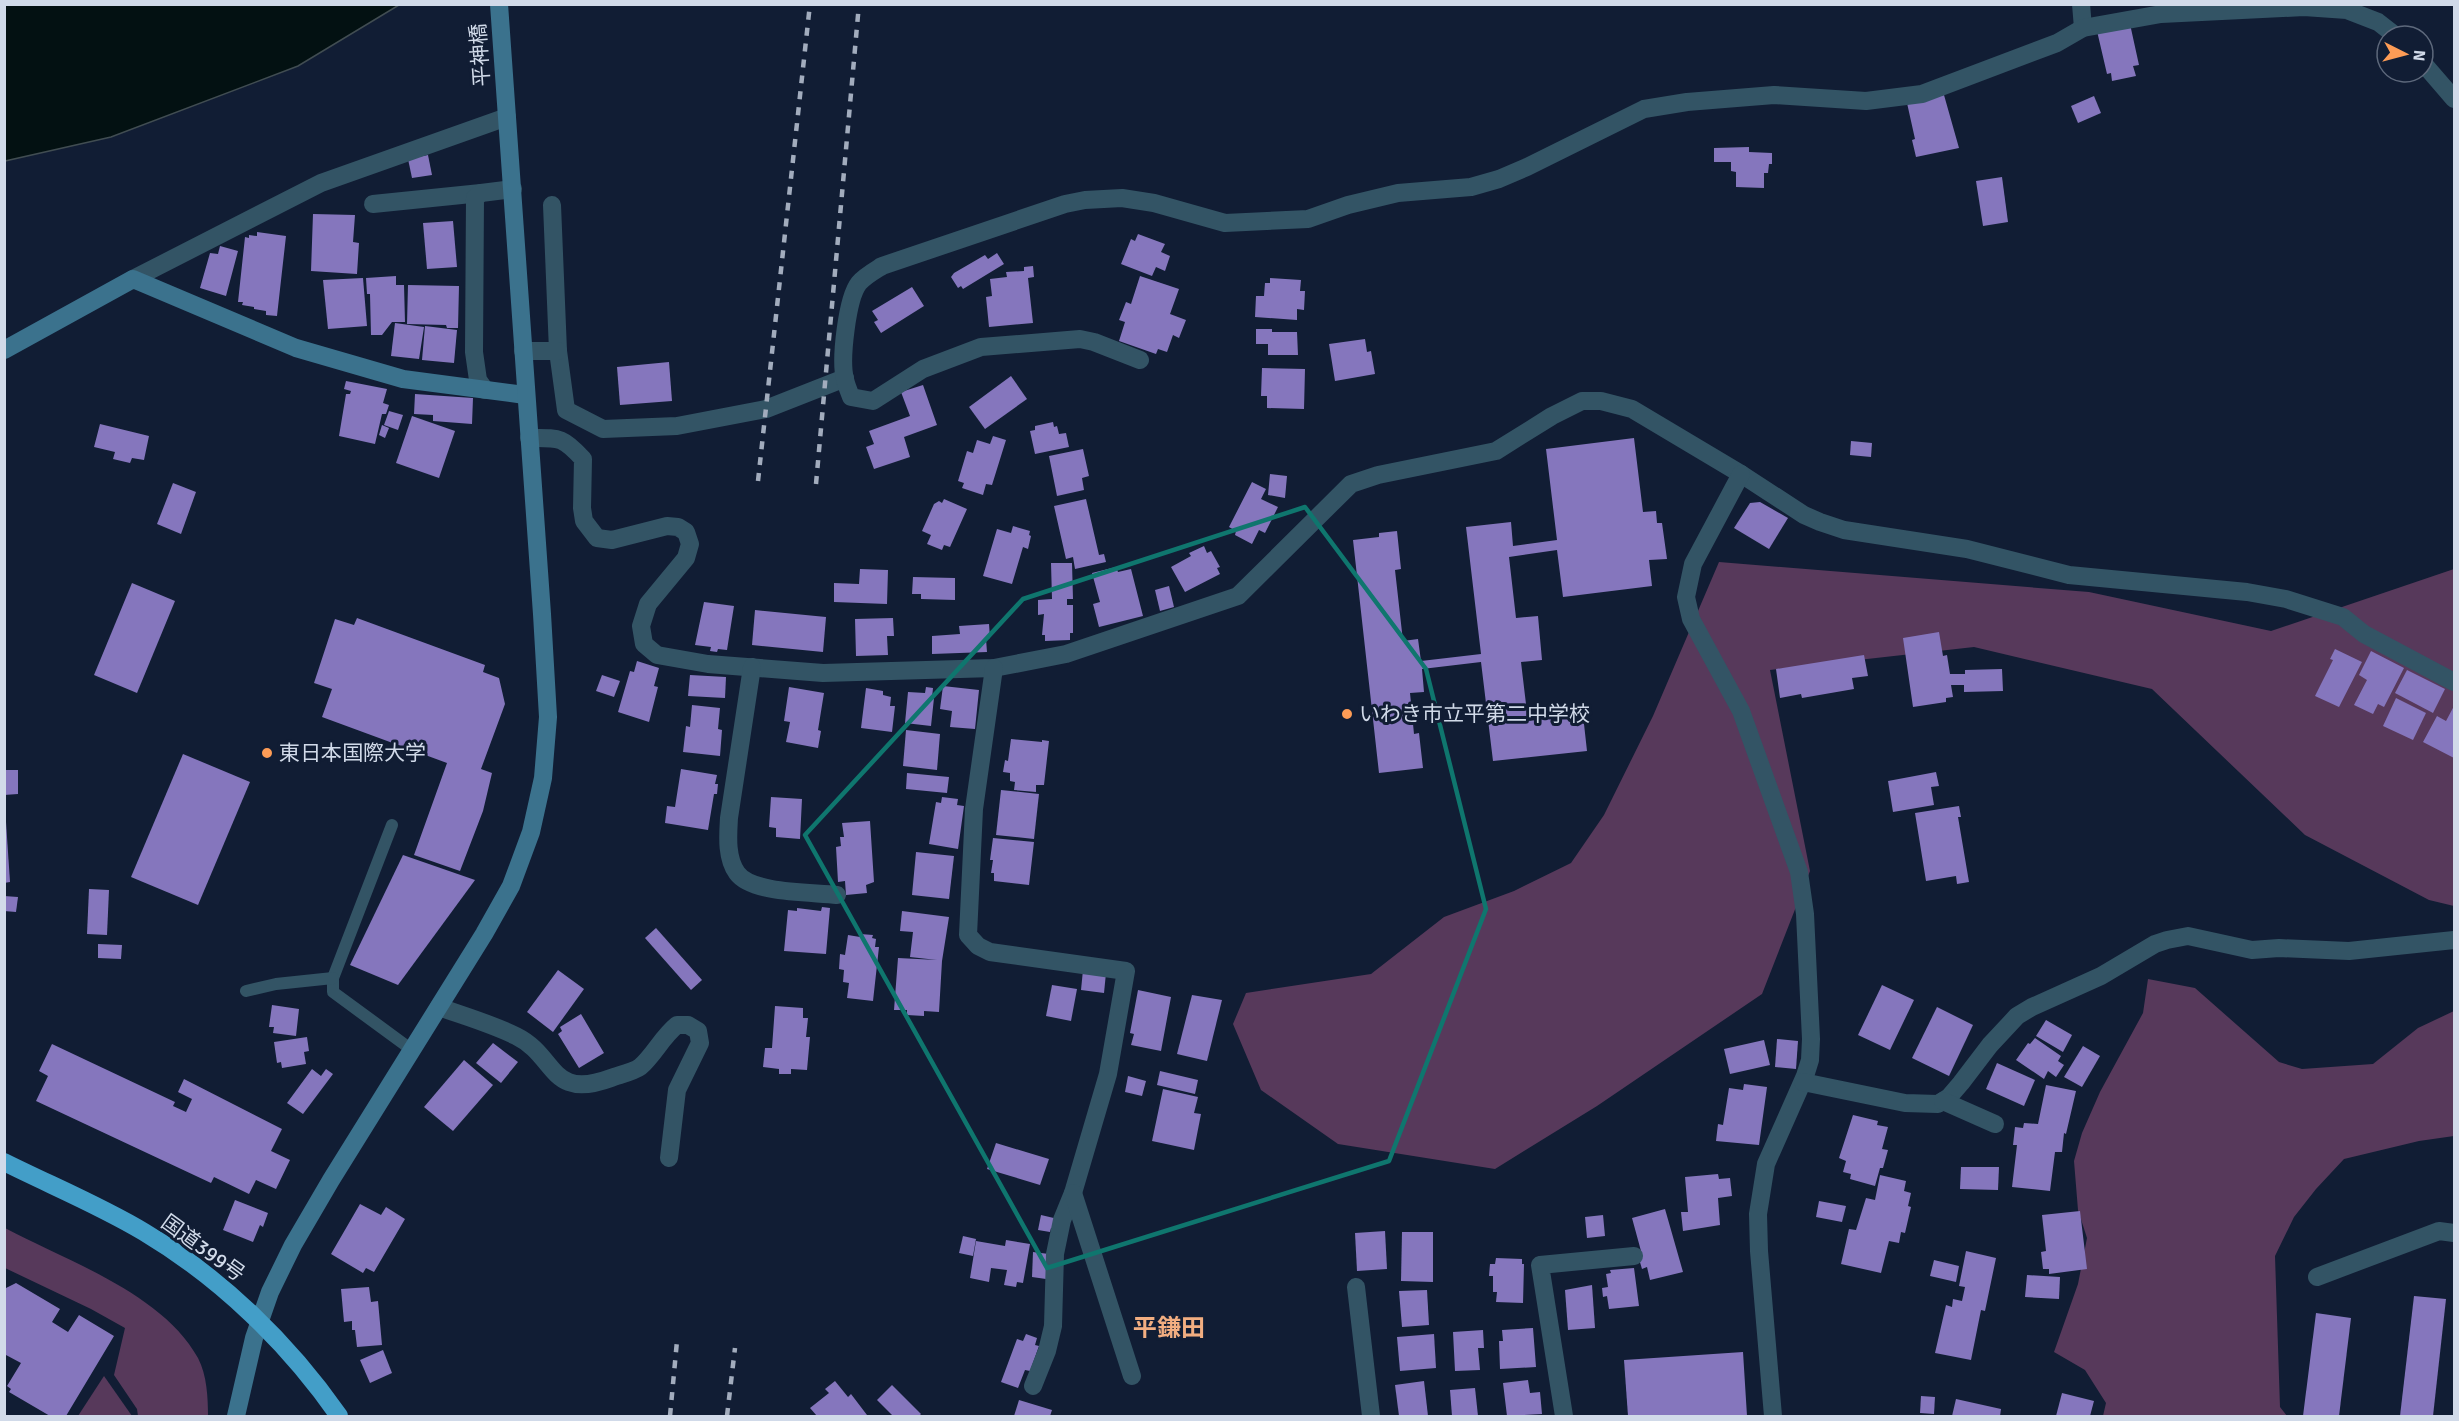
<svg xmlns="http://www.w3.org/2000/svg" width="2459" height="1421" font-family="Signika,'Noto Sans JP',sans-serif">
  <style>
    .green { fill: #57395b }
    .water { fill: #031112; stroke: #414d52; stroke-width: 1.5 }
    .building { fill: #8576bd }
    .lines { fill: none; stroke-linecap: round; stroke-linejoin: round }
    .lane { stroke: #335465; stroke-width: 12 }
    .street { stroke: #335465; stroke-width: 18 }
    .secondary { stroke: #3b728d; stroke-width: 18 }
    .highway { stroke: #439ec8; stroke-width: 18 }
    .rail { stroke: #a2acbd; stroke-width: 4.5; stroke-dasharray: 8 8; stroke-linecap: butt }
    .marked { fill: none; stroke: #0f766e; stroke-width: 4.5; stroke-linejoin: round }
    .poi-dot { fill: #fd9c56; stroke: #111d34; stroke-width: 2 }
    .labels { text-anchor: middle; stroke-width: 6; stroke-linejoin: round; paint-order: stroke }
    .street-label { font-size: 21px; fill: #d1dae9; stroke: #111d34 }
    .poi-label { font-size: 21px; fill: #d1dae9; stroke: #111d34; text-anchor: start }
    .quarter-label { font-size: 24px; font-weight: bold; fill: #f2ae81; stroke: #111d34 }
  </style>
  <rect width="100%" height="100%" fill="#111d34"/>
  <g class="green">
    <polygon points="1719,562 2089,592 2271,631 2454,569 2454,906 2429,900 2305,835 2152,689 1974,647 1770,670 1810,871 1762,994 1597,1106 1495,1169 1338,1144 1261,1090 1233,1024 1246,993 1371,974 1444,917 1514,891 1571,863 1604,815 1653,716"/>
    <polygon points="2148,979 2195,988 2279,1062 2302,1069 2373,1064 2418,1028 2454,1011 2454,1136 2419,1141 2344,1159 2316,1189 2294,1217 2275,1256 2280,1407 2287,1416 2103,1416 2106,1403 2085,1370 2054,1352 2078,1284 2087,1238 2078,1210 2074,1161 2082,1133 2100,1092 2143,1013"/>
    <path d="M5 1228C67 1261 162 1293 198 1358 207 1375 208 1398 208 1416H138L137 1409 114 1375 125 1328 91 1309 5 1268Z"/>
    <polygon points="104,1376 132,1416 78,1416"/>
  </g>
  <polygon class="water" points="5,4 399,4 399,5 298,66 111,137 5,161"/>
  <g class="building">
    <polygon points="2130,24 2139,65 2133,66 2136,76 2112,81 2111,73 2107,74 2097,31"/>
    <polygon points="1944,95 1959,148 1916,157 1912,140 1915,139 1907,103"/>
    <polygon points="2094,96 2101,113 2078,123 2071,106"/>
    <polygon points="1749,147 1749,152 1772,153 1772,164 1769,164 1768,173 1764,173 1764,188 1736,187 1736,172 1731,171 1731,162 1714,162 1714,148"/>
    <polygon points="428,155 432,175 412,178 408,159"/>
    <polygon points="2002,177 2008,222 1983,226 1976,181"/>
    <polygon points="313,214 355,215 353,242 359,243 357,274 311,271"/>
    <polygon points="453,221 457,267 427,269 423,223"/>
    <polygon points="257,232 286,236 277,316 266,315 266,311 254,309 254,307 242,305 243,302 238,302 245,237 249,238 249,235 257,236"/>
    <polygon points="1138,234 1165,244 1161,252 1170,256 1165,271 1156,267 1152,276 1121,264 1131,239 1135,241"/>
    <polygon points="220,246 238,251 226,296 200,288 210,253 218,254"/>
    <polygon points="997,253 1004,264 963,289 961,286 958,288 951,277 954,273 985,255 988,259"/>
    <polygon points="1033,266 1034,277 1028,278 1033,323 989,327 986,297 992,296 990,279 1007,277 1006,272 1024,271 1024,267"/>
    <polygon points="396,276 396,285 404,285 405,322 392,322 382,335 371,335 370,294 367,294 366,278"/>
    <polygon points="1140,276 1179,289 1170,314 1186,320 1179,338 1173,335 1167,352 1158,349 1156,354 1119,341 1125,322 1119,320 1126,302 1131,304"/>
    <polygon points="363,278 367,326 328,329 323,280"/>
    <polygon points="1270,278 1301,280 1300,291 1305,291 1304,310 1297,309 1297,320 1255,317 1256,296 1264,296 1265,283 1270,283"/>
    <polygon points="408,285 459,286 458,328 447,328 446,325 407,324"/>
    <polygon points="912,287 924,306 881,333 874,322 878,320 872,311"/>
    <polygon points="395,323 424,327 419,359 391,356"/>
    <polygon points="425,326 457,330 454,363 422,360"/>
    <polygon points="1256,329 1272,329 1272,332 1297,332 1298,355 1268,355 1268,344 1256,344"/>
    <polygon points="1365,339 1367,352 1371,351 1375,374 1335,381 1329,344"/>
    <polygon points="669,362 672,401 620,405 617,367"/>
    <polygon points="1262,368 1305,369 1304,409 1267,408 1267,396 1261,396"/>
    <polygon points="1011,376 1027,399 985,429 969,407"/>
    <polygon points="346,381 387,389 383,403 389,405 386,414 382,414 375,444 339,436 346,394 350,394 351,391 344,389"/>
    <polygon points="923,385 937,425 904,437 910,457 874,469 866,447 874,444 869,431 910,416 901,392"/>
    <polygon points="415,394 473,398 472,424 433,421 433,415 414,414"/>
    <polygon points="389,411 403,415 398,430 384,425"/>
    <polygon points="412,416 455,431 439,478 396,463"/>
    <polygon points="1053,422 1054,427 1057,426 1059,434 1066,433 1069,447 1035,454 1030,431 1035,430 1035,426"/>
    <polygon points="100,424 149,436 144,460 132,458 130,463 113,459 115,452 94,447"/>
    <polygon points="382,425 389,428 385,438 379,435"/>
    <polygon points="993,436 1006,440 992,485 986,484 983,495 962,488 964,483 958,481 967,451 973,453 977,440 990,444"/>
    <polygon points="1634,438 1643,512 1656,511 1657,523 1662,523 1667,559 1649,560 1652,586 1563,597 1557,550 1509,557 1516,618 1538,616 1542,660 1521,662 1528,721 1583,715 1587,751 1493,761 1481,662 1422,669 1424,692 1410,693 1414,734 1419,733 1423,768 1379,773 1353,540 1379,537 1379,533 1397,531 1401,569 1395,570 1403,641 1418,639 1421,661 1481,654 1466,527 1511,522 1513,546 1557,540 1546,449"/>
    <polygon points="1851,441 1872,443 1871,457 1850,455"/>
    <polygon points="1083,449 1089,476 1082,478 1084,490 1057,496 1049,456"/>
    <polygon points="1270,474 1287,476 1285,498 1268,495"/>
    <polygon points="1252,482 1266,489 1261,499 1278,507 1265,533 1259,530 1252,544 1235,535 1236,531 1229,527"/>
    <polygon points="173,483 196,492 181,534 157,524"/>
    <polygon points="944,499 967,509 950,547 944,545 942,550 927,544 931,535 922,531 934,504 939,501 942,503"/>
    <polygon points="1086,499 1099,555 1104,554 1106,562 1075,569 1073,557 1066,559 1054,506"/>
    <polygon points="1760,502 1788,518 1769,549 1734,528 1750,503"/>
    <polygon points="1013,526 1030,531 1029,535 1031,536 1028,549 1023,547 1012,584 983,576 997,529 1011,533"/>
    <polygon points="1204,546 1207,553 1211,551 1220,567 1217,568 1220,574 1185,592 1171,567 1191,556 1189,553"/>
    <polygon points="1051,563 1072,563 1073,599 1067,599 1067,605 1073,605 1073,633 1070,633 1070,640 1045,641 1045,635 1042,635 1044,614 1038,615 1038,600 1052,599"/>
    <polygon points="1116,567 1118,572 1131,569 1143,616 1099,627 1093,604 1100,602 1092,573"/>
    <polygon points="860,569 888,570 887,604 834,602 834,583 859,584"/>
    <polygon points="913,577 955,578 955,600 921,599 921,594 912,594"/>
    <polygon points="132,583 175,601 137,693 94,675"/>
    <polygon points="1169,586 1174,607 1160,611 1155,590"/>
    <polygon points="704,602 734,606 727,650 718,649 717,652 710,651 711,647 695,645"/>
    <polygon points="755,610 826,617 823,652 752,645"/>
    <polygon points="357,618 485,665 483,672 499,678 505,704 481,769 492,773 483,811 460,871 414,855 447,763 322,717 332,689 314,683 335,619 354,625"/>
    <polygon points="893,618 894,636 887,636 888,655 856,656 855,619"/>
    <polygon points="989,624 990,638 986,639 987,652 932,654 932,636 960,634 959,626"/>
    <polygon points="1939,632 1943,656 1947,655 1950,674 1965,674 1965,670 2002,669 2003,691 1964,692 1964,685 1951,685 1953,697 1946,698 1946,702 1913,707 1903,638"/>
    <polygon points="2335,649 2362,662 2339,707 2315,696 2333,660 2330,659"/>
    <polygon points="2371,651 2404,668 2384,707 2378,704 2373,714 2354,705 2367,680 2359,675"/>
    <polygon points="1864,655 1868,676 1852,678 1854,689 1802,698 1801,694 1780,698 1776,669"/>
    <polygon points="637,661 659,668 654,686 658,687 649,722 618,712 630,671 634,672"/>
    <polygon points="2407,670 2445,689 2433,713 2395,693"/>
    <polygon points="602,675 620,681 614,697 596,691"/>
    <polygon points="690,675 726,677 725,698 688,696"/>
    <polygon points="943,686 979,690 975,729 950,727 952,711 940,709"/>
    <polygon points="789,687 824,693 818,730 821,731 818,748 786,742 790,722 784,721"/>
    <polygon points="926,687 933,688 932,698 934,698 931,726 905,723 908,692 925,693"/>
    <polygon points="866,688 883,691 883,695 891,697 890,706 895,706 892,732 861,728"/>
    <polygon points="2396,698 2426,713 2413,740 2383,726"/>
    <polygon points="692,705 720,708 718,729 722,730 720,756 683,752 686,726 690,727"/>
    <polygon points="2454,706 2454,758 2423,742 2437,716 2446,721"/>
    <polygon points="906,730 940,734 937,770 903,766"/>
    <polygon points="1011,739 1042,742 1042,740 1049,741 1044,785 1036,785 1036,792 1014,790 1015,782 1010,781 1010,773 1003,772 1005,760 1008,761"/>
    <polygon points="183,754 250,782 198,905 131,877"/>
    <polygon points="681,769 717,775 715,784 718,784 717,794 714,794 708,830 665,823 667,806 675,807"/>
    <polygon points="4,770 18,770 18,794 4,795"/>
    <polygon points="1936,772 1939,786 1931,787 1934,805 1893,812 1888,781"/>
    <polygon points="907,773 949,777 947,793 906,789"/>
    <polygon points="1001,790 1039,794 1034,839 996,835"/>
    <polygon points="771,797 802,799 800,839 776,837 776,828 769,827"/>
    <polygon points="942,797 958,799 957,805 964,806 958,849 929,844 936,802 941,803"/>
    <polygon points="1959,806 1961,817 1958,817 1969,882 1957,884 1956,876 1926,881 1915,813"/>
    <polygon points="870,821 874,882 866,885 867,893 846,895 845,881 838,882 836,847 841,846 840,837 844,837 842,823"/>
    <polygon points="4,822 6,822 10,882 4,883"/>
    <polygon points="993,838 1034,842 1029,885 994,881 994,873 991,873 993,860 990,860"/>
    <polygon points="916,852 954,856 949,899 912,895"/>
    <polygon points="403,855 475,880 398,985 350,965"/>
    <polygon points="89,889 109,890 107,935 87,934"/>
    <polygon points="4,896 18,897 16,912 4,911"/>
    <polygon points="822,907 830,908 826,954 784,951 788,910 797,911 797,908 821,911"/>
    <polygon points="902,911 949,917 942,961 939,1012 924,1011 924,1016 907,1015 907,1010 894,1010 898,958 937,960 910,957 913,932 900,931"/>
    <polygon points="656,928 702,980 691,990 645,938"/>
    <polygon points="860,934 873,935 872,938 876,939 875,947 879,947 873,1001 847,998 849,983 843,982 844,970 839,969 840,954 845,955 848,935 860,937"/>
    <polygon points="98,944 122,945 121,959 98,958"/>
    <polygon points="558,970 584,989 553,1032 527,1012"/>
    <polygon points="1083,970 1106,973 1104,993 1081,990"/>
    <polygon points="1052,985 1077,989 1071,1021 1046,1016"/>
    <polygon points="1882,985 1914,1000 1890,1050 1858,1035"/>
    <polygon points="1138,990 1171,997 1161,1051 1131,1045 1134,1034 1130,1033"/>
    <polygon points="1192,995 1222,1000 1207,1061 1177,1054"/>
    <polygon points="272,1005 299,1009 296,1036 273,1033 274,1027 269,1027"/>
    <polygon points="775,1006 803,1008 803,1018 808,1018 806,1037 810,1037 807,1070 791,1069 791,1074 779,1074 779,1069 763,1067 765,1048 772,1048"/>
    <polygon points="1937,1007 1973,1025 1949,1076 1912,1058"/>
    <polygon points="581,1014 604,1053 579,1068 558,1034 562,1031 560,1027"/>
    <polygon points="2046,1020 2072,1035 2063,1052 2036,1036"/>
    <polygon points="307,1037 309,1051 304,1052 306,1064 282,1068 281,1062 277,1063 274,1042"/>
    <polygon points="2035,1038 2061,1056 2058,1061 2064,1065 2056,1077 2048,1071 2044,1079 2016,1060 2028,1043 2030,1044"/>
    <polygon points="1777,1039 1798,1041 1796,1069 1775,1067"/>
    <polygon points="1764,1040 1770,1065 1730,1074 1724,1049"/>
    <polygon points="493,1043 518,1062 501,1083 476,1063"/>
    <polygon points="52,1044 175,1102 173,1106 186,1112 192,1099 178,1092 184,1079 282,1129 271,1151 290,1160 276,1189 256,1180 249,1194 214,1177 211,1183 36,1101 48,1076 39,1071"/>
    <polygon points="2083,1046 2100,1056 2082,1087 2064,1077"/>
    <polygon points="464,1060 493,1085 453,1131 424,1107"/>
    <polygon points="1997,1063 2035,1080 2024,1106 1986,1089"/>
    <polygon points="312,1069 321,1076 326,1069 333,1074 303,1114 287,1103"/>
    <polygon points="1160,1071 1198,1080 1195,1094 1157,1085"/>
    <polygon points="1128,1076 1146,1081 1142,1096 1125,1092"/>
    <polygon points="1744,1084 1767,1087 1759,1145 1716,1141 1718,1124 1723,1125 1729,1088 1743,1090"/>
    <polygon points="2046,1085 2076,1091 2066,1134 2064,1133 2062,1152 2055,1152 2050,1191 2012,1187 2017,1145 2013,1145 2015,1127 2023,1128 2024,1123 2038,1124"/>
    <polygon points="1163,1089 1198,1097 1194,1113 1201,1114 1194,1150 1152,1141"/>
    <polygon points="1853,1115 1878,1121 1877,1125 1888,1127 1882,1149 1888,1150 1883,1168 1880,1168 1875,1186 1850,1179 1851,1174 1843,1172 1846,1161 1839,1158"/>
    <polygon points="996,1143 1049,1159 1040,1185 987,1169"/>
    <polygon points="1961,1167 1999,1167 1998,1190 1960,1189"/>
    <polygon points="1718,1174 1719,1179 1730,1178 1732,1196 1718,1198 1720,1225 1683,1231 1681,1212 1688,1212 1685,1177"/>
    <polygon points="1880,1175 1906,1181 1904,1191 1911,1193 1908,1206 1911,1207 1905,1233 1901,1232 1899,1243 1889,1241 1881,1273 1841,1264 1849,1229 1856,1230 1866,1198 1875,1200"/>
    <polygon points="235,1200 268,1213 263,1227 260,1225 253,1242 223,1230"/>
    <polygon points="1819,1201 1846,1206 1842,1222 1816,1217"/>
    <polygon points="360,1204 381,1215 386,1207 405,1219 374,1272 366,1268 363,1273 331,1254"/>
    <polygon points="1665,1209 1683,1272 1650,1280 1647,1267 1642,1269 1637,1252 1641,1251 1632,1218"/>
    <polygon points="2080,1211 2087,1269 2049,1274 2049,1269 2043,1269 2041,1252 2046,1251 2042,1215"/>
    <polygon points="1041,1215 1058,1219 1056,1229 1051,1228 1050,1232 1038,1230"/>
    <polygon points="1603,1215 1605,1236 1587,1238 1585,1217"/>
    <polygon points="1385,1231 1387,1269 1357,1271 1355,1233"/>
    <polygon points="1402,1232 1433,1232 1433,1282 1401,1281"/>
    <polygon points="963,1236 976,1239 973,1256 959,1253"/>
    <polygon points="1006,1240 1030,1244 1023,1283 1017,1282 1016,1287 1004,1285 1007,1270 991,1268 989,1282 970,1278 976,1241 1005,1246"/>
    <polygon points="1966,1251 1996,1258 1985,1311 1981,1310 1971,1360 1935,1353 1946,1305 1952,1307 1953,1299 1962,1301 1965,1287 1959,1286"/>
    <polygon points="1033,1252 1049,1254 1046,1279 1032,1277"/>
    <polygon points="1496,1258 1522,1259 1522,1264 1524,1264 1523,1303 1496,1302 1497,1292 1493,1292 1493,1276 1489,1276 1490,1264 1495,1264"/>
    <polygon points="1934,1260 1959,1266 1956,1282 1930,1276"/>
    <polygon points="1634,1268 1639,1306 1609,1309 1607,1296 1603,1297 1602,1288 1608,1287 1606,1274 1611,1273 1610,1270"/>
    <polygon points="2027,1275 2060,1277 2059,1299 2025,1297"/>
    <polygon points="16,1283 60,1309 52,1322 68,1332 79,1315 114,1336 66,1416 50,1416 9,1392 11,1389 7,1386 21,1363 6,1355 4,1358 4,1289"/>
    <polygon points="1592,1285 1595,1328 1568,1330 1565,1290"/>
    <polygon points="369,1287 371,1302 378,1301 382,1345 357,1347 355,1330 352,1330 352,1321 344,1322 341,1289"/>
    <polygon points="1427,1290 1429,1325 1402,1327 1399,1291"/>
    <polygon points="2414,1296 2446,1299 2433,1416 2400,1416"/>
    <polygon points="2316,1313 2351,1318 2339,1416 2303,1416"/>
    <polygon points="1533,1328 1536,1367 1500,1369 1499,1341 1503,1341 1502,1330"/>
    <polygon points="1483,1330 1484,1348 1478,1348 1480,1370 1455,1371 1453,1332"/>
    <polygon points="1026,1334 1037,1338 1035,1345 1039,1346 1030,1371 1025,1370 1018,1388 1001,1382 1017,1339 1023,1341"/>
    <polygon points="1434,1334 1436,1368 1400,1371 1397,1337"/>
    <polygon points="383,1350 392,1373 370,1383 360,1360"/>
    <polygon points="1743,1352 1747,1416 1628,1416 1624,1360"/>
    <polygon points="1528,1380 1530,1393 1540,1392 1542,1414 1507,1416 1503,1383"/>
    <polygon points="835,1381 848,1397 851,1394 867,1415 817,1416 810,1408 829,1393 825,1389"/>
    <polygon points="1424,1381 1428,1416 1399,1416 1395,1385"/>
    <polygon points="892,1385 921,1414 919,1416 893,1416 877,1400"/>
    <polygon points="1475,1388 1478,1416 1452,1416 1450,1390"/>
    <polygon points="2062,1393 2094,1401 2090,1416 2056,1416"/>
    <polygon points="1921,1396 1935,1397 1934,1414 1920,1413"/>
    <polygon points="1956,1399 2001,1409 2000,1416 1952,1416"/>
    <polygon points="1019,1400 1052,1410 1050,1416 1014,1416"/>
  </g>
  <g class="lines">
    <g class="lane">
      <polyline points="392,825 333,978 333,992 412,1050"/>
      <polyline points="246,991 276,984 333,978"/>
    </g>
    <g class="street">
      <polyline points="2081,4 2083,28"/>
      <polyline points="2423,63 2454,99"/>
      <polyline points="373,204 481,193"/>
      <polyline points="552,205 558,351 566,410 603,429 677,426 766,409 845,378"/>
      <polyline points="133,279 321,183 507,117"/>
      <polyline points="523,351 558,351"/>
      <path d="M1140 360 1094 342 1080 339 981 347 923 369 873 401 851 397C849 391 846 385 845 379 840 360 847 298 859 283 865 276 874 271 882 266L1065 204 1085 200 1122 198 1154 203 1225 223 1308 219 1348 205 1398 193 1471 187 1499 179 1527 167 1644 109 1687 102 1774 95 1866 101 1922 94 2057 43 2083 28 2161 14 2304 7 2347 10 2378 22 2396 36"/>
      <polyline points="485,390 478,380 474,352 475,198 481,193 513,189"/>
      <path d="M529 438C559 438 562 436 583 459L582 508 584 521 597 538 612 540 667 526 678 527 686 532 690 544 686 558 648 604 641 626 644 644 657 655 708 664 823 673 994 668 1066 654 1238 596 1351 484 1378 475 1496 451 1552 416 1582 401H1601L1632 409 1741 474 1804 515 1820 522 1844 530 1967 549 2069 575 2247 592 2286 599 2343 617 2364 634 2454 682"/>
      <polyline points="1741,474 1693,564 1686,597 1691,619 1741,711 1799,872 1805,914 1811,1039 1810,1060 1805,1076 1766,1164 1758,1214 1759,1251 1773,1416"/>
      <path d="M752 667 729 818C728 835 726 858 737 873 752 894 813 892 837 895"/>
      <polyline points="994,668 974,809 968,935 978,946 990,952 1126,971 1108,1074 1073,1193 1062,1220 1055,1254 1053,1326 1047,1351 1033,1386"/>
      <path d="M439 1007C464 1016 492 1024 516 1036 557 1056 549 1101 611 1078 619 1075 633 1072 640 1067 654 1055 662 1037 677 1025H688L698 1031 700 1043 677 1090 669 1158"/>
      <polyline points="1803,1082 1905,1103 1938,1104 1949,1097 1961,1083 1990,1045 2017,1016 2032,1007 2101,976 2155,944 2167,940 2188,936 2252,950 2279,948 2349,951 2454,940"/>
      <polyline points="1943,1101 1995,1124"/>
      <polyline points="1073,1193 1132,1376"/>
      <polyline points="2317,1277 2439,1231 2454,1233"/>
      <polyline points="1356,1287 1371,1416"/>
      <polyline points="1564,1416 1540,1265 1634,1256"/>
    </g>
    <g class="secondary">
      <polyline points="4,350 133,279 296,348 403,379 525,395"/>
      <polyline points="236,1416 254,1338 270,1292 293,1245 331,1180 484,934 511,886 531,832 543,778 548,717 542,614 499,4"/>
    </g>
    <path class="highway" d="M4 1162C50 1185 101 1206 144 1232 221 1278 288 1343 339 1416"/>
    <g class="rail">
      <polyline points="758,481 810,4"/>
      <polyline points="816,484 859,4"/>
      <polyline points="670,1416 677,1341"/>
      <polyline points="727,1416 735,1348"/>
    </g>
  </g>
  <path class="marked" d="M1305 507 1426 669 1486 909 1389 1161 1047 1268 805 835 1023 599Z"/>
  <g class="poi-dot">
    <circle cx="1347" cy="714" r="6"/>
    <circle cx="267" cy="753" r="6"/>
  </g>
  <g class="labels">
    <g class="street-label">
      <text transform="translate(480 55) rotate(-94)" y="7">平神橋</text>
      <text transform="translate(203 1248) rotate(36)" y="7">国道399号</text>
    </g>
    <g class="poi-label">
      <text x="1359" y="721">いわき市立平第二中学校</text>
      <text x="279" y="760">東日本国際大学</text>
    </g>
    <g class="quarter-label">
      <text x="1169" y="1336">平鎌田</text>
    </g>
  </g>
  <rect width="2459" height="1421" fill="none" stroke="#d1dae9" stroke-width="12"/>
  <g transform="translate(2405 54) rotate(96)"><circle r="28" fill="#111d34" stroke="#5e697c" stroke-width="1.5"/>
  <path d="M0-4.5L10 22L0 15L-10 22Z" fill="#fd9c56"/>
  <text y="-9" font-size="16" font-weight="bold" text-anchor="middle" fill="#d1dae9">N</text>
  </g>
</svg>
